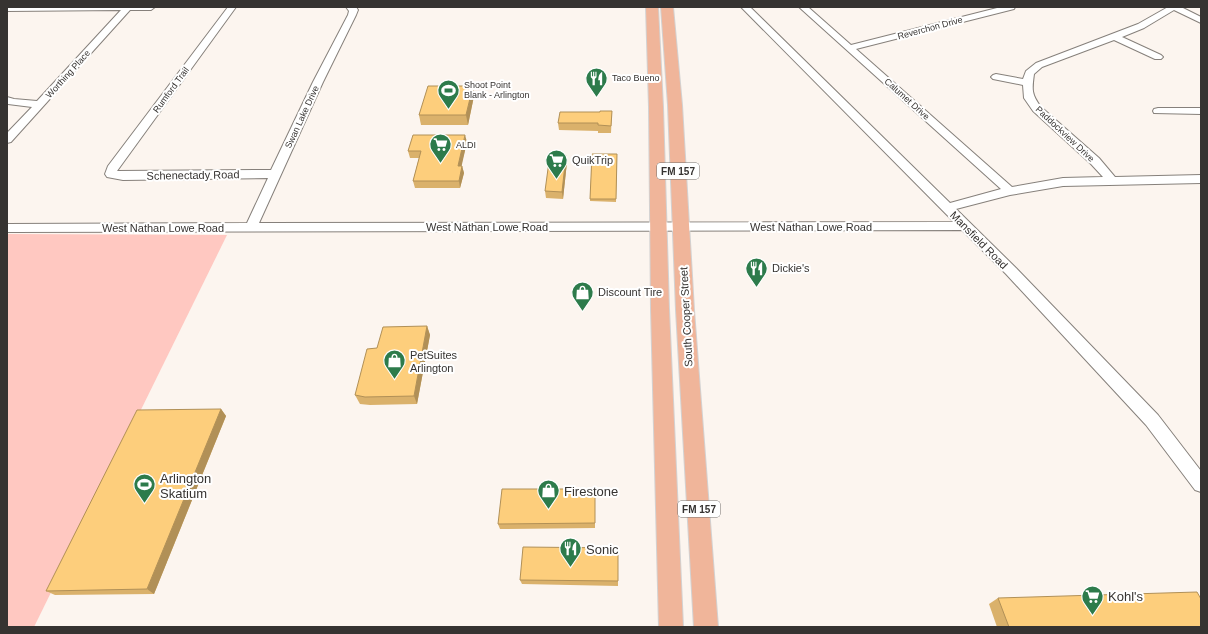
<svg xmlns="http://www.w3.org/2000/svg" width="1208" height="634" font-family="Arial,sans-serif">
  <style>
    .green { fill: #ffc8c1 }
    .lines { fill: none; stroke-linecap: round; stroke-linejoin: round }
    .minor-casing { stroke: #86807b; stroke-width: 2 }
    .major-casing { stroke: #d3d2d2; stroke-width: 2 }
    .minor { fill: #fff; fill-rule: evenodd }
    .major { fill: #f0b59a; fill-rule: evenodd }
    .wall { fill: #dab16b }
    .shaded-wall { fill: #b19057 }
    .building { fill: #fdce7c; stroke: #b19057 }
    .labels { text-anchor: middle; stroke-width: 4; stroke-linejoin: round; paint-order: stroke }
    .far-street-label { font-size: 9px; fill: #363331; stroke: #fff }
    .far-poi-label { font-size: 9px; fill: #363331; stroke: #fff; text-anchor: start }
    .shield { fill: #fff; stroke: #72706f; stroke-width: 1 }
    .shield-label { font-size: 10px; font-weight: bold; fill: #363331 }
    .poi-label { font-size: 11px; fill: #363331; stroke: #fff; text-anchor: start }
    .street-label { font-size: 11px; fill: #363331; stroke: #fff }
    .near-poi-label { font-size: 13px; fill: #363331; stroke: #fff; text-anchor: start }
  </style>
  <rect width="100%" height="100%" fill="#fcf5ef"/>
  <polygon class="green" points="7,234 227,235 34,627 7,627"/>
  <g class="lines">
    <defs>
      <g id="minor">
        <polygon points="7,7 155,7 151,10 130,10 11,142 7,143 7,133 32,107 8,104 7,104 7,97 14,99 37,101 121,10 7,11"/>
        <path d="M228 7H236L117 171 271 170 313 82 348 15 349 11 346 7H356L358 10 356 15 323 82 259 223 954 222 741 7H750L950 203 1001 189 799 7H808L851 45 1001 7H1015L1014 9 856 49 1012 187 1063 178 1103 177 1091 164 1033 111 1024 98 1023 85 993 79 991 77 993 75 996 74 1023 79 1026 71 1036 63 1138 24 1168 7H1181L1201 17V23L1174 10 1144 28 1122 37 1161 55 1163 57 1161 59H1155L1114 40 1042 67 1034 74C1032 89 1031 94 1041 107L1099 158 1115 177 1201 175V183L1063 186 1010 195 956 209 1016 268 1158 415 1201 471V492L1195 490 1146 425 1006 274 962 230 7 232V224L247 223 268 178 123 180 107 177 105 174 108 166Z"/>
        <polygon points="1158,108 1201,108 1201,114 1154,113 1153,111 1154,109"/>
      </g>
      <g id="major">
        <polygon points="646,7 658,7 663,107 669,309 683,627 659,627 651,309 649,107"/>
        <polygon points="661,7 673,7 682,105 694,310 718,627 694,627 676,310 668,105"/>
      </g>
    </defs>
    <use href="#minor" class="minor-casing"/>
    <use href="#major" class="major-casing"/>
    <use href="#minor" class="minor"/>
    <use href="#major" class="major"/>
  </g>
  <g class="wall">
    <polygon points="474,96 468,125 421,125 419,115"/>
    <polygon points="612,111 611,133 598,133 598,131 559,130 558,123 600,112"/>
    <polygon points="467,142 461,166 462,166 464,173 460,188 415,188 413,181 419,158 410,158 408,151"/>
    <polygon points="592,154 617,154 616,202 590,201"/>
    <polygon points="567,162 563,199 546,198 545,191"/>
    <polygon points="427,326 430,335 417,404 370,405 360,404 355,395 377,348"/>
    <polygon points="221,409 226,416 154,594 55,595 46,591"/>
    <polygon points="595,489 595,528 500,529 498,524"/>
    <polygon points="618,548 618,586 522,584 520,580"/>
    <polygon points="998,598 1201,627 997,627 989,604"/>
  </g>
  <g class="shaded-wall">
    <polygon points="473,86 474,96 468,125 466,115"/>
    <polygon points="465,135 467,142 460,173 458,166"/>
    <polygon points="566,155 567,162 563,199 562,192"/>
    <polygon points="462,166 464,173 460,188 459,181"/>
    <polygon points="427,326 430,335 417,404 414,396"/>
    <polygon points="221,409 226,416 154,594 147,589"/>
  </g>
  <g class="building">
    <polygon points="428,86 473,86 466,115 419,115"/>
    <polygon points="600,111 612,111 611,126 598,125 598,123 558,123 560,112 600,112"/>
    <polygon points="413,135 465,135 458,166 462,166 459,181 413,181 421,151 408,151"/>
    <polygon points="550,154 566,155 562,192 545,191"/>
    <polygon points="592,154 617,154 616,199 590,199"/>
    <polygon points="427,326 414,396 365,397 355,395 367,349 377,348 383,327"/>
    <polygon points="221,409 147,589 46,591 137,410"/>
    <polygon points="502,489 595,489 595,523 498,524"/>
    <polygon points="523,547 618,548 618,581 520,580"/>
    <polygon points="1197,592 1201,599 1201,627 1009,627 998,598"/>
  </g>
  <defs>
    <symbol id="restaurant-pin" viewBox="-11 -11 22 30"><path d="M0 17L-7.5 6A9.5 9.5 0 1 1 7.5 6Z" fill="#2d7b4b" stroke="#fff"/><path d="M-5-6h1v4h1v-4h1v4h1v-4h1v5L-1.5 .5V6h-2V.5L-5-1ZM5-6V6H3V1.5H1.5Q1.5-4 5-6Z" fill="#fff"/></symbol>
    <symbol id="stadium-pin" viewBox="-11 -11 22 30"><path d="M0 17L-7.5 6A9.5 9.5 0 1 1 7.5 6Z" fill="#2d7b4b" stroke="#fff"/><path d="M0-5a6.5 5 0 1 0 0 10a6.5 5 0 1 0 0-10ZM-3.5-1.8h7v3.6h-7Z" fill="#fff"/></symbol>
    <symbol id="supermarket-pin" viewBox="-11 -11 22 30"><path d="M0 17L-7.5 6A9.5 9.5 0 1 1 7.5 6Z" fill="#2d7b4b" stroke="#fff"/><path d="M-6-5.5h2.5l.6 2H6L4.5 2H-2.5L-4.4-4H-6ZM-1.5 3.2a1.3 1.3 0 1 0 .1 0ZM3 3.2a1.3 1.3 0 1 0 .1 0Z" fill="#fff"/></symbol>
    <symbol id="shop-pin" viewBox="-11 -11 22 30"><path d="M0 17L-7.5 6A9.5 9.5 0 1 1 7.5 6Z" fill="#2d7b4b" stroke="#fff"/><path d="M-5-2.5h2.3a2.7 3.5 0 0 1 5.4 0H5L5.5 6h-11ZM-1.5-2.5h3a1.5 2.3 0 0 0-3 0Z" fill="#fff"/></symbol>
  </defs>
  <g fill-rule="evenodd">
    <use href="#restaurant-pin" x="584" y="66" width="25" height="34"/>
    <use href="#stadium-pin" x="436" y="78" width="25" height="34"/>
    <use href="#supermarket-pin" x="428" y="132" width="25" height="34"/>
    <use href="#supermarket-pin" x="544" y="148" width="25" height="34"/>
    <use href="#restaurant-pin" x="744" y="256" width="25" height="34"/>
    <use href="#shop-pin" x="570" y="280" width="25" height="34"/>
    <use href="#shop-pin" x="382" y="348" width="25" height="34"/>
    <use href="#stadium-pin" x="132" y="472" width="25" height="34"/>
    <use href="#shop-pin" x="536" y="478" width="25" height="34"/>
    <use href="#restaurant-pin" x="558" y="536" width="25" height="34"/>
    <use href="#supermarket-pin" x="1080" y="584" width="25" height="34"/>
  </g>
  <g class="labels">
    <g class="far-street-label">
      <text transform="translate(930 28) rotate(-15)" y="3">Reverchon Drive</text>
      <text transform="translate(68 74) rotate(-48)" y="3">Worthing Place</text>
      <text transform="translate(171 90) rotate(-54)" y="3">Rumford Trail</text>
      <text transform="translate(907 99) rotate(42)" y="3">Calumet Drive</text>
      <text transform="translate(302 117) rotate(-65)" y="3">Swan Lake Drive</text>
      <text transform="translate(1065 134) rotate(43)" y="3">Paddockview Drive</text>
    </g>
    <g class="far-poi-label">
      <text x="612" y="81">Taco Bueno</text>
      <text x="464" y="88">Shoot Point<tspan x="464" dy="10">Blank - Arlington</tspan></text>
      <text x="456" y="148">ALDI</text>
    </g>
    <g class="shield">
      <rect x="657" y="163" width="42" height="16" rx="3"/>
      <rect x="678" y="501" width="42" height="16" rx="3"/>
    </g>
    <g class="shield-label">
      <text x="678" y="175">FM 157</text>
      <text x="699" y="513">FM 157</text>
    </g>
    <g class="poi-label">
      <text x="572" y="164">QuikTrip</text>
      <text x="772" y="272">Dickie's</text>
      <text x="598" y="296">Discount Tire</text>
      <text x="410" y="359">PetSuites<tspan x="410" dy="13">Arlington</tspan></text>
    </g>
    <g class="street-label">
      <text transform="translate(193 175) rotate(-1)" y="4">Schenectady Road</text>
      <text x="487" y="231">West Nathan Lowe Road</text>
      <text x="811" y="231">West Nathan Lowe Road</text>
      <text x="163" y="232">West Nathan Lowe Road</text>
      <text transform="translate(979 240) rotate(45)" y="4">Mansfield Road</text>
      <text transform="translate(686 317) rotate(-93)" y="4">South Cooper Street</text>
    </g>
    <g class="near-poi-label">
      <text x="160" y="483">Arlington<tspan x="160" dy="15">Skatium</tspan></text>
      <text x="564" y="496">Firestone</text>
      <text x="586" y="554">Sonic</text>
      <text x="1108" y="601">Kohl's</text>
    </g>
  </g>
  <rect width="1208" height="634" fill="none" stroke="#363331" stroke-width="16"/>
</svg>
